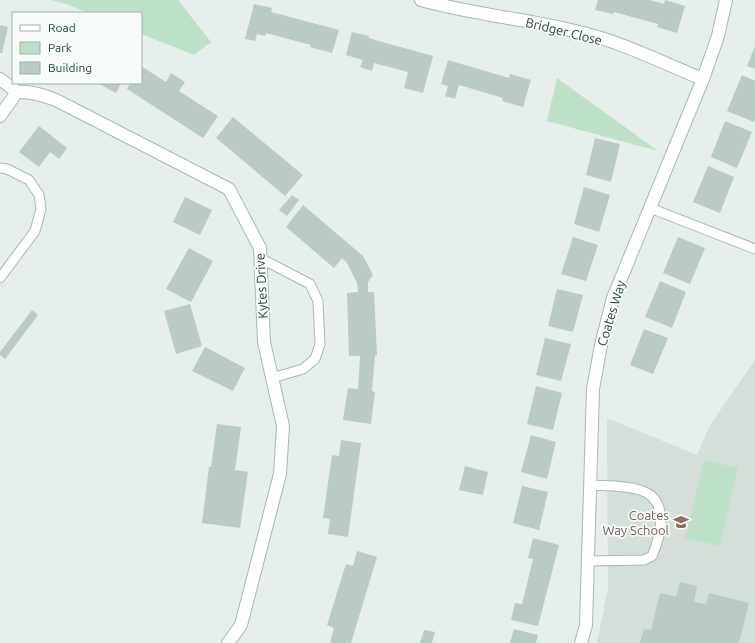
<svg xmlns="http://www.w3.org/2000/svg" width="755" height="643" font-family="Ubuntu,sans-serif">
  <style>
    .built { fill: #d4dfda }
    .green { fill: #bfe0c8 }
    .building { fill: #bbcac4 }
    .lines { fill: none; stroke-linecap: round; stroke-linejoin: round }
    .service-casing { stroke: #a8b8b2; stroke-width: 11 }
    .minor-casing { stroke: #a8b8b2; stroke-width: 14 }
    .service { stroke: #fff; stroke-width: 9 }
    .minor { stroke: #fff; stroke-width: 12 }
    .labels { text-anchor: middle; stroke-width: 3.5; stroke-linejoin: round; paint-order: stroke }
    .street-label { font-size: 13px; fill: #24423a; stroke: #f7fbf9 }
    .education-label { font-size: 13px; fill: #785e54; stroke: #f7fbf9; text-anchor: end }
  </style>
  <rect width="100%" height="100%" fill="#e6efeb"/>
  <polygon class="built" points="755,360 755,643 597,643 608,588 607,418 697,455 710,425"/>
  <g class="green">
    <polygon points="51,0 178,0 211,42 194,55 141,34 141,13 89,13 66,4"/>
    <polygon points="557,78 658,151 547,121"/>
    <polygon points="704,460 738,468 720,546 685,538"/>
  </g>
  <g class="building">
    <polygon points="598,0 650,0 664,4 665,0 685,6 677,33 657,27 658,24 614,12 613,14 595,10"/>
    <polygon points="254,4 272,8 271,12 339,30 332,53 310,47 311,45 266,33 265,36 257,34 255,41 245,39"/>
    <polygon points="0,25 8,27 2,53 0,53"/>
    <polygon points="352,32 369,36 368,38 433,56 423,93 404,88 408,72 374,63 372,71 360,67 363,60 346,55"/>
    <polygon points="755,46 755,69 747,66"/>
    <polygon points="448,60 509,78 510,74 531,80 523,107 502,101 503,98 459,85 455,99 445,96 448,86 441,84"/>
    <polygon points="141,66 166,82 171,73 185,82 179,91 218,116 203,138 127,89 130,83 141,83"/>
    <polygon points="742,75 755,81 755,119 754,122 727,111"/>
    <polygon points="97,83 121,83 116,93"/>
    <polygon points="233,117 303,175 285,196 216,138"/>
    <polygon points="725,121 752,132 737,168 711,157"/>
    <polygon points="39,126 67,148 59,159 50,152 39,167 19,152"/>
    <polygon points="595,138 620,144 611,182 586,175"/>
    <polygon points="708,166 734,177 720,213 693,202"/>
    <polygon points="584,187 610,195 599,232 574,224"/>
    <polygon points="292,195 299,200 287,216 279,210"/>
    <polygon points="185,197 212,210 200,235 173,222"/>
    <polygon points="303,205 363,256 373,275 368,282 368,292 374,292 377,355 375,355 372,391 375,392 371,424 343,420 348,388 358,389 360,356 349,356 347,293 358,292 357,283 347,263 342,258 334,268 286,227"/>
    <polygon points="573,237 598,245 586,281 561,274"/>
    <polygon points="678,237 705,248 690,284 663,273"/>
    <polygon points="189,248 213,261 191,302 166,289"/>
    <polygon points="660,281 686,292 672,328 645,317"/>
    <polygon points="557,289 583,295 573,332 548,326"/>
    <polygon points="190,304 202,346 176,354 164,311"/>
    <polygon points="32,310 38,315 5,359 0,355 0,352"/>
    <polygon points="644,329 668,338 653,374 630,365"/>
    <polygon points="545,338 571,344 561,381 536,375"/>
    <polygon points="205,347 245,368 233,391 192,371"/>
    <polygon points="536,386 562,393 553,430 527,424"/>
    <polygon points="217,424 241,427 235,470 248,472 240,528 202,523 209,467 211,467"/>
    <polygon points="531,435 556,442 547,479 521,472"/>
    <polygon points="341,440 361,443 348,537 328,534 330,519 323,518 332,455 339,456"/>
    <polygon points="465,466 488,472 483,495 459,490"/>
    <polygon points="522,486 548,492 539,530 513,523"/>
    <polygon points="533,538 559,545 538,626 511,620 515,603 522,604 533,559 528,558"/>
    <polygon points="357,551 377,557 351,643 332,643 330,642 334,628 327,625 346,564 353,566"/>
    <polygon points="680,582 697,586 694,602 706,604 709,593 749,603 739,643 640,643 644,629 651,630 660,593 676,597"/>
    <polygon points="514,629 538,635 536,643 510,643"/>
    <polygon points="424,630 435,632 432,643 420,643"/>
  </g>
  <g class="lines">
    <defs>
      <g id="service">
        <polyline points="0,168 7,169 29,180 39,195 41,209 35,231 0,278"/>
        <polyline points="650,208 755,249"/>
        <polyline points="260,258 310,284 318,301 320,344 315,359 303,369 272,378"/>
        <path d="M588 561 644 560 652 556C661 535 670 499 640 490 624 485 606 486 590 485"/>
      </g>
      <g id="minor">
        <path d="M421 0C474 15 529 19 583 33 624 43 663 63 703 79"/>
        <polyline points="0,79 17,92"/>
        <path d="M0 116 17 92C31 91 43 95 56 100L229 189 260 248 264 342 283 426 280 474 241 625 228 643"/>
        <polyline points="581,643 586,625 593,389 601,345 613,298 703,79 718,36 726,0"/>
      </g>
    </defs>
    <use href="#service" class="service-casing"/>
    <use href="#minor" class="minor-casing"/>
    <use href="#service" class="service"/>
    <use href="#minor" class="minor"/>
  </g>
  <defs>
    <symbol id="school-bare" viewBox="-9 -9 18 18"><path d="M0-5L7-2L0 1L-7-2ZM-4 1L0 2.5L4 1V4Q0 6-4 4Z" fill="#8d6e63" stroke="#f7fbf9" stroke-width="2.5" paint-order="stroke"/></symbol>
  </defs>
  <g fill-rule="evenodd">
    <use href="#school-bare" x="670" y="511" width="22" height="22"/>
  </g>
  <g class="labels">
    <g class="street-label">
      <text transform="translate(564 31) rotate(14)" y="5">Bridger Close</text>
      <text transform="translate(261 286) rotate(-93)" y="5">Kytes Drive</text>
      <text transform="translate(611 313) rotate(-73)" y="5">Coates Way</text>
    </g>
    <g class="education-label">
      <text x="669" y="520">Coates<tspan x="669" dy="15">Way School</tspan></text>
    </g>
  </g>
  <rect x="12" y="12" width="130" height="72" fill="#f7fbf9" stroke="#a3b1ad"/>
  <rect x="20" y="25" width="20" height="6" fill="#ffffff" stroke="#a3b1ad"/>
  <text x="48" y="32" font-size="12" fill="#24423a">Road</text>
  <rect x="20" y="42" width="20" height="12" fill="#bfe0c8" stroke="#a3b1ad"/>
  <text x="48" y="52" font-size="12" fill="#24423a">Park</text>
  <rect x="20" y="62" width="20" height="12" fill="#bbcac4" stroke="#a3b1ad"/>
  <text x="48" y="72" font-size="12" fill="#24423a">Building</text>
</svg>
